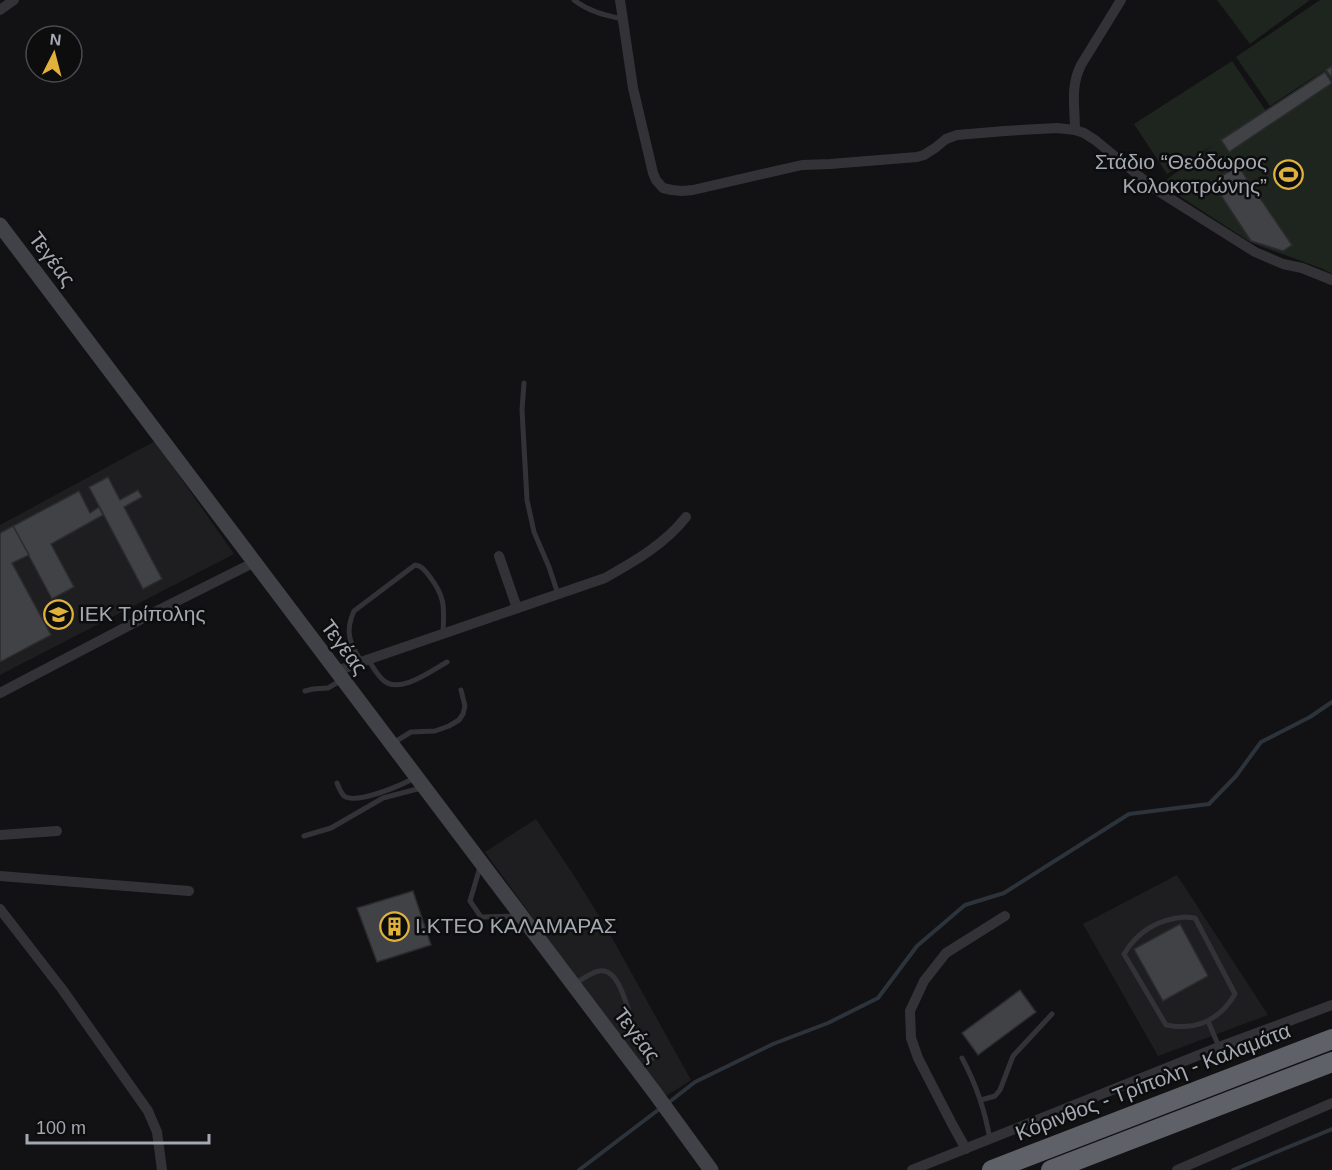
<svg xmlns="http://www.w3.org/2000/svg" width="1332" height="1170" font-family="Arial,sans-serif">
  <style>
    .built { fill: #1e1e20 }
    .green { fill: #1e251f; fill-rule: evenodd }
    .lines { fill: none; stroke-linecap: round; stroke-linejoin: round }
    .stream { stroke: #2c333a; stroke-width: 4 }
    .building { fill: #414246; stroke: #2c2c2f; stroke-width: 1.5 }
    .lane { stroke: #333337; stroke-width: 5 }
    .street { stroke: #333337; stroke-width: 10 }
    .secondary { stroke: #414247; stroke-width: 15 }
    .highway { stroke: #5f6168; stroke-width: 20 }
    .labels { text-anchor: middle; stroke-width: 5; stroke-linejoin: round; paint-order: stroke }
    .poi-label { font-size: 21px; fill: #a4a8b2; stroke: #0d0d0e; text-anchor: start }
    .street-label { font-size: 21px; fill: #a4a8b2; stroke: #0d0d0e }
  </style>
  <rect width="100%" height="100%" fill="#121113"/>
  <g class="built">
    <polygon points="155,441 234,554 0,675 0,525"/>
    <polygon points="536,819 573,874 606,927 691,1080 663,1098 485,852"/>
    <polygon points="1177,875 1268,1015 1158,1056 1083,924"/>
  </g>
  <g class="green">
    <polygon points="1217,0 1310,0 1250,44"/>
    <path d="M1320 0H1332V66L1326 70 1332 78V274L1323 269 1250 242 1164 186 1162 183 1213 145 1167 174 1134 124 1232 61 1266 111 1329 67 1270 106 1236 57ZM1325 72 1332 83 1229 152 1221 140ZM1237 166 1292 245 1283 251 1251 241 1212 182Z"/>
  </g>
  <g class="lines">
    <g class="stream">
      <polyline points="668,1103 695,1082 773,1044 828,1023 878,998 917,946 965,905 1004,893 1129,814 1209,804 1236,776 1261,742 1310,717 1332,702"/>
      <polyline points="579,1170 662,1107"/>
      <polyline points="1233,1170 1332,1129"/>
    </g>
  </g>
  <g class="building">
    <polygon points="1332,66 1332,78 1326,70"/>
    <polygon points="1325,72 1332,83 1229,152 1221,140"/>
    <polygon points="1238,166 1292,245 1283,251 1251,241 1212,182"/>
    <polygon points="108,477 120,500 138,490 142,497 124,507 162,579 143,589 89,487"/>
    <polygon points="79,491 90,513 99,507 103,515 51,544 74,587 52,599 13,526"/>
    <polygon points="13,526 29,555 12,563 51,635 0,662 0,533"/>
    <polygon points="413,891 431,945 377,962 357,908"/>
    <polygon points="1180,924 1208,976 1163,1001 1134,949"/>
    <polygon points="1020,990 1036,1012 978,1055 962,1033"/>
  </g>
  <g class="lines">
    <g class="lane">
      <path d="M574 0C588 11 604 15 622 19"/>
      <polyline points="524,383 522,410 527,500 534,532 549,567 558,594"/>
      <path d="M368 659C372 666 377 674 382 679 398 696 431 671 447 662"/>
      <path d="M361 661C349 643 345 631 354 611L415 565C423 566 425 571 430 577 446 598 444 608 443 634"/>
      <polyline points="305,691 313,689 328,688 340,681"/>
      <polyline points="393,743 411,732 435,731 449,726 459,720 463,714 465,706 461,690"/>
      <path d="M337 783C339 788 341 793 344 796 356 805 402 785 414 778"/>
      <polyline points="304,836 331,828 383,798 421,788"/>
      <polyline points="480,867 470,901 481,917 519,916"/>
      <path d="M1185 917 1195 918 1235 994C1220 1020 1196 1031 1166 1025L1124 954C1138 931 1158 919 1185 917Z"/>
      <path d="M574 984C582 980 591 972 599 971 621 966 629 1017 635 1031 639 1041 646 1050 653 1058"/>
      <polyline points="1208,1021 1219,1047"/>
      <path d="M962 1058C976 1084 985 1110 990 1140"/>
      <polyline points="981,1100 995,1096 1000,1090 1013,1056 1052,1014"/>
    </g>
    <g class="street">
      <polyline points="620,0 633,88 653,173 656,180 663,188 672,190 682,191 693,190 802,165 830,164 917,157 924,155 935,148 946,139 957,135 1005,131 1057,128 1075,130 1084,133 1095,140 1155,189 1255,252 1283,264 1302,268 1332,280"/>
      <polyline points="0,10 14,0"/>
      <path d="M1075 130C1075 107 1070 87 1081 65L1121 0"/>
      <polyline points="499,556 517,608"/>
      <path d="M337 671 361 662 605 578C635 561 665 544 686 517"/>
      <polyline points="0,693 149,615 255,562"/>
      <polyline points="0,835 57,831"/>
      <polyline points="0,876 189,891"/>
      <polyline points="0,909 62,989 148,1111 157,1132 162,1170"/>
      <polyline points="966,1149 952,1124 918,1058 911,1038 910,1011 924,981 946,953 1005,916"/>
      <polyline points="912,1170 1219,1047 1332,1005"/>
      <polyline points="1177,1170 1332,1103"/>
    </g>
    <polyline class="secondary" points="0,225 655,1093 711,1170"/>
    <g class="highway">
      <polyline points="992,1170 1332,1039"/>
      <polyline points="1051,1170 1332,1062"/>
    </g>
  </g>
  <defs>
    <symbol id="stadium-ring" viewBox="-11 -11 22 22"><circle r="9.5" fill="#0d0d0e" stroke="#e0b23c" stroke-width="1.5"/><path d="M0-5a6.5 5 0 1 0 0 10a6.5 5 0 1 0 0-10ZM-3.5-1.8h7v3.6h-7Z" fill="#e0b23c"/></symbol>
    <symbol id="school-ring" viewBox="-11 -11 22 22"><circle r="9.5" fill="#0d0d0e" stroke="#e0b23c" stroke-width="1.5"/><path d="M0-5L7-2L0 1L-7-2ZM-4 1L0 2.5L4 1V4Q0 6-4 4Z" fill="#e0b23c"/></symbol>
    <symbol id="building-ring" viewBox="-11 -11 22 22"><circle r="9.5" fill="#0d0d0e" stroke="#e0b23c" stroke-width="1.5"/><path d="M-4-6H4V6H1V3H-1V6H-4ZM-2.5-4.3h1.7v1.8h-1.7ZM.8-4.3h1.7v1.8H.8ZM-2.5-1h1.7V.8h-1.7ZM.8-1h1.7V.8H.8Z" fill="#e0b23c"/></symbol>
  </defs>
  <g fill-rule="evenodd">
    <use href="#stadium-ring" x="1272" y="158" width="33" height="33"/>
    <use href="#school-ring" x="42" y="598" width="33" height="33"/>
    <use href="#building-ring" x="378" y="910" width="33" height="33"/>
  </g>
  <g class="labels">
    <g class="poi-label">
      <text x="1267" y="169" text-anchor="end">Στάδιο “Θεόδωρος<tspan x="1267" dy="24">Κολοκοτρώνης”</tspan></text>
      <text x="79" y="621">ΙΕΚ Τρίπολης</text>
      <text x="415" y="933">Ι.ΚΤΕΟ ΚΑΛΑΜΑΡΑΣ</text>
    </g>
    <g class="street-label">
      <text transform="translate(52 259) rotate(53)" y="7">Τεγέας</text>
      <text transform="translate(344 647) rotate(53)" y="7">Τεγέας</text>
      <text transform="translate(637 1035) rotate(53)" y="7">Τεγέας</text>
      <text transform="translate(1153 1082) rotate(-21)" y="7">Κόρινθος - Τρίπολη - Καλαμάτα</text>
    </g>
  </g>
  <g transform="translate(54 54) rotate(6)"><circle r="28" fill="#0d0d0e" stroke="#494b50" stroke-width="1.5"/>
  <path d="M0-4.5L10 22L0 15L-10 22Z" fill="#e0b23c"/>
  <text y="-9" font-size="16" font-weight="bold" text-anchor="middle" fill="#a4a8b2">N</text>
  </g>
  <path d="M27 1134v9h182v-9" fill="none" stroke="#a4a8b2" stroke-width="3"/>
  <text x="36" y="1134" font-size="18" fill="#a4a8b2" stroke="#0d0d0e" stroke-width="4.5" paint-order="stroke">100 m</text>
</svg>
